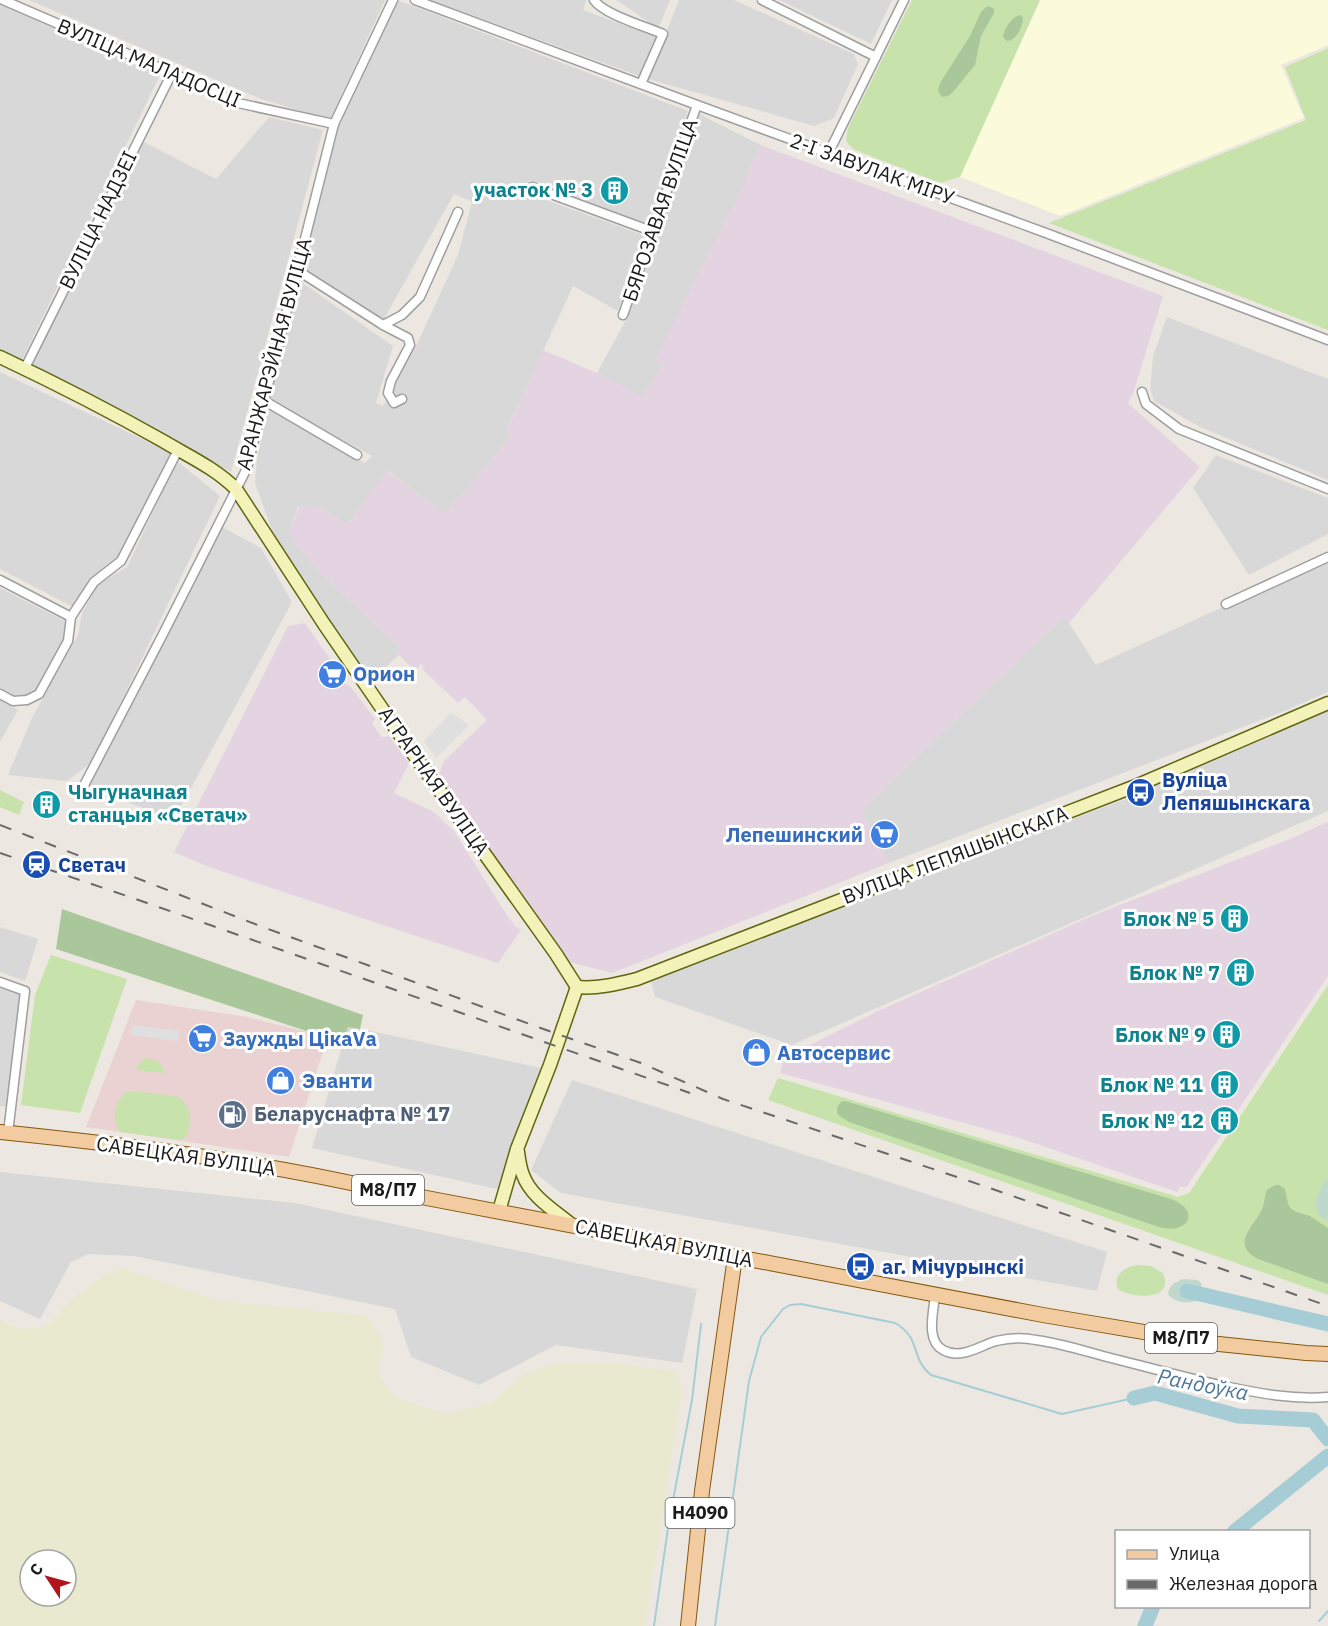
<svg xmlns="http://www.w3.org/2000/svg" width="1328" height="1626" font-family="'IBM Plex Sans',sans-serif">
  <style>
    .residential { fill: #d9d8d8 }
    .commercial { fill: #ebd2d2 }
    .industrial { fill: #e4d4e2 }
    .education { fill: #fbfadb }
    .farmland { fill: #e8e9ce; fill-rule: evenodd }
    .grass { fill: #c8e2ab }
    .forest { fill: #a9c79a }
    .wetland { fill: #c0d8cc }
    .parking { fill: #dfdfdf }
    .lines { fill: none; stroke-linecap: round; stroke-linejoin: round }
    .stream { stroke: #a6cdd5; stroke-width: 2 }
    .river { stroke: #a6cdd5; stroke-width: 15 }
    .street-casing { stroke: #9f9f9f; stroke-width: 11 }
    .secondary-casing { stroke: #60650f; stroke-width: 15 }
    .primary-casing { stroke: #84580e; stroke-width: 16 }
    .street { stroke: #fff; stroke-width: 8 }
    .secondary { stroke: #f2f2b9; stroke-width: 12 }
    .primary { stroke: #f2cba0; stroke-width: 14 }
    .rail { stroke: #696969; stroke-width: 2; stroke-dasharray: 12 12; stroke-linecap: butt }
    .labels { text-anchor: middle; stroke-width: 6; stroke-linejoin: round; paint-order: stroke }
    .shield { fill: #fff; stroke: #5f5f5f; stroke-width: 1.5 }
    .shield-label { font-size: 18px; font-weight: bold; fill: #1b1b1b }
    .street-label { font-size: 20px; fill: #1b1b1b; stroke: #fff }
    .culture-label { font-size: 20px; font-weight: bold; fill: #0d838f; stroke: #fff; text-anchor: end }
    .shop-label { font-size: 20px; font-weight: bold; fill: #366cbe; stroke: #fff; text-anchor: start }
    .transit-label { font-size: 20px; font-weight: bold; fill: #164399; stroke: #fff; text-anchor: start }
    .service-label { font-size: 20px; font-weight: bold; fill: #4e5e75; stroke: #fff; text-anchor: start }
    .water-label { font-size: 21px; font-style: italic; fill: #4f7799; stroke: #fff }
  </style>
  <rect width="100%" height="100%" fill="#ece8e1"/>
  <g class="residential">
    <polygon points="29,0 385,0 330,120 261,99"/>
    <polygon points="397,0 688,111 650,225 530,180 524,192 646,236 618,311 573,286 507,429 511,437 445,514 388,471 347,525 323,509 298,506 289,534 320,572 400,647 399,655 380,673 365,674 299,576 272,530 255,483 257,458 269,407 365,463 372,456 267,398 301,282 393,346 376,403 383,406 418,342 458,255 472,202 454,194 384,319 301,266 337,126"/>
    <polygon points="430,0 586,0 583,10 656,37 639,76"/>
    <polygon points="617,0 670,0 658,29"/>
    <polygon points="679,0 734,0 854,54 858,64 834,118 814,126 648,79"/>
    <polygon points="779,0 892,0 871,44"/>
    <polygon points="0,3 161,73 22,360 0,349"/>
    <polygon points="697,113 761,145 749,171 748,177 660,363 662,367 642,397 597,373 627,318"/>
    <polygon points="269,117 323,130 231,472 32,365 142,141 216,179"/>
    <polygon points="1167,317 1328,379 1328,480 1200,427 1154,401 1150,389 1153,356"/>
    <polygon points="0,372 172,453 120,561 73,607 0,569"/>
    <polygon points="1216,455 1328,498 1328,534 1249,575 1193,488"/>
    <polygon points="177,461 220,496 92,762 67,781 8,775 32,718 78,635 82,613 98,584 127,567"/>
    <polygon points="220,526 261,548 292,602 173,821 88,785"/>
    <polygon points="1328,559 1328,692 1282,712 889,863 861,810 1063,617 1069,623 1096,665"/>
    <polygon points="0,588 65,621 67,635 34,692 16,698 0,689"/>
    <polygon points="0,700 18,710 0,742"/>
    <polygon points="1328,711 1328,811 792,1045 655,997 650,978 1128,798"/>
    <polygon points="0,927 38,939 25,981 0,972"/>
    <polygon points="0,987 23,995 10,1107 0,1106"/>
    <polygon points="348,1026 541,1068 497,1189 312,1148"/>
    <polygon points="572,1080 1107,1252 1097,1291 561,1193 531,1170"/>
    <polygon points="0,1172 295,1203 697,1289 682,1363 556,1345 479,1385 411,1357 395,1309 134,1256 88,1254 71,1262 40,1319 0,1301"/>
  </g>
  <polygon class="commercial" points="136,1000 247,1017 312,1033 323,1052 289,1157 86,1127"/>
  <g class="industrial">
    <polygon points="761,145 1163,296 1133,394 1128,403 1200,467 1069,623 1063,617 861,810 889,863 612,973 569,962 438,779 442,765 446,759 487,720 465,697 458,703 422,669 424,667 421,664 415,671 396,652 400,647 320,572 289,534 299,506 323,509 347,525 387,471 445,514 511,437 507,430 543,350 597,373 642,396 662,367 660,363 655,359 748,177 749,171"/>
    <polygon points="305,623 330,659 329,668 325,674 335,681 339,675 339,680 351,687 375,719 372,724 382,737 389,736 409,763 394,793 434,812 454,831 510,920 514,923 513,925 521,930 498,963 244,879 204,865 174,852 288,626"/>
    <polygon points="1328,822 1328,976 1186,1188 1180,1186 1177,1192 1019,1138 780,1073 784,1058 880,1010 1094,915 1290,839"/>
  </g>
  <polygon class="education" points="1040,0 1328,0 1328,45 1281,65 1304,118 1060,216 960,177"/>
  <path class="farmland" d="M124 1269 220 1301 368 1316 383 1342 378 1373 394 1397 445 1414 491 1403 522 1375 554 1364H623L677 1371 682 1390 645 1626H0V1320L20 1329 46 1327 74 1297 104 1275ZM30 1560H66V1596H30Z"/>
  <g class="grass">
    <polygon points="912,0 1040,0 960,177 940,183 855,150 849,145 846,140 848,128"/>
    <polygon points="1328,48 1328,330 1049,223 1306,120 1285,67"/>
    <polygon points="0,790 24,802 19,815 0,807"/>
    <polygon points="51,955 127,979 80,1113 21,1105 35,995"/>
    <polygon points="1328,985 1328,1295 768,1100 778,1078 1178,1197 1189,1193"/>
    <path d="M145 1058C156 1060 163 1061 164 1073L137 1070 138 1065Z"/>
    <path d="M134 1091 179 1097C192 1108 193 1123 185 1138L181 1140 120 1132C111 1116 114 1104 126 1092Z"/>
    <path d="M1137 1265 1151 1266 1163 1273C1175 1301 1133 1299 1118 1289 1112 1275 1125 1267 1137 1265Z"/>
  </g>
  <g class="forest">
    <polygon points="989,6 994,9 994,13 981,36 975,65 952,93 948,96 942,97 938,91 940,83 970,36 981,12 986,7"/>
    <path d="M1019 15 1023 17C1023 26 1017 40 1007 41L1003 37C1004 29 1011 18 1019 15Z"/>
    <polygon points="62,909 363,1015 360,1029 348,1027 343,1043 56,949"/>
    <path d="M844 1101 849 1102 1171 1199C1202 1211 1188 1235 1159 1227L849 1122 838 1115C836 1109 837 1103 844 1101Z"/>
    <path d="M1275 1185H1279L1285 1189 1288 1204 1291 1209 1297 1212 1310 1216 1328 1228V1284L1258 1259C1232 1245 1250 1230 1260 1213 1265 1206 1264 1197 1267 1190Z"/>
  </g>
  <g class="wetland">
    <path d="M1328 1178V1221C1308 1212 1316 1191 1328 1178Z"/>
    <path d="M1184 1279 1198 1280 1201 1283 1203 1292 1196 1301C1186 1304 1173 1302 1168 1294 1169 1285 1176 1281 1184 1279Z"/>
  </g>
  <g class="parking">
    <polygon points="451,713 469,725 436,758 424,741"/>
    <polygon points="132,1025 179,1031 178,1041 131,1035"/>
  </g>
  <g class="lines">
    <g class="stream">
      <polyline points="670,1516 692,1400 701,1324"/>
      <polyline points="1319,1621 1328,1611"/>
      <polyline points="654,1626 668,1528"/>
      <path d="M715 1626 749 1381 761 1337 783 1309 790 1305 801 1304 895 1323C922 1338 910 1359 931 1375L1062 1414 1134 1398"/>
    </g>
    <g class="river">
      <polyline points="1187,1291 1328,1324"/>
      <polyline points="1134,1398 1155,1393 1238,1416 1313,1420 1328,1439"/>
      <polyline points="1234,1532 1328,1456"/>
      <polyline points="1145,1626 1153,1606"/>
    </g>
    <defs>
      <g id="street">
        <polyline points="3,0 172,73 238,103 334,124"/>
        <polyline points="415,0 697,105 1046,233 1328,340"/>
        <path d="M594 0C603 14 647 27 663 34L641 84"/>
        <polyline points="762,0 876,57"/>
        <polyline points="829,152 904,0"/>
        <polyline points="532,187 654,232"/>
        <polyline points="297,270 383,325 408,338 410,345 391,381 388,393 394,403 402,399"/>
        <polyline points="623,315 697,105"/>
        <polyline points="383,325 402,315 420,297 458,212"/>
        <polyline points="25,368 172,73"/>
        <polyline points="1142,392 1146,404 1179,429 1328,489"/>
        <polyline points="263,400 357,455"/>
        <polyline points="0,580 71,617"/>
        <polyline points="1226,604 1328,557"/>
        <polyline points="0,694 13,701 27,700 39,694 68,641 71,617 94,582 121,561 178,450"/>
        <polyline points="80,793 162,636 247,468 334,124 393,0"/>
        <polyline points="0,982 25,991 8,1133"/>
        <path d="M935 1294C934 1311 925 1340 943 1350 961 1360 979 1346 996 1341 1009 1338 1023 1337 1036 1340 1059 1343 1081 1350 1103 1356 1143 1366 1183 1377 1224 1386 1258 1393 1292 1400 1328 1397"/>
      </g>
      <g id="secondary">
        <path d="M0 357C55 383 110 411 163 441 188 456 215 468 236 489L324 624 407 745 556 954 577 987"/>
        <path d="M577 987C597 989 617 984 637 979L1138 785 1328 703"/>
        <path d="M518 1152C519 1160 520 1168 523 1175 531 1197 554 1210 572 1225"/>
        <polyline points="499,1211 517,1149 550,1065 577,987"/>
      </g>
      <g id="primary">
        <path d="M0 1132C126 1145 251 1160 374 1188L1043 1315 1209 1343 1306 1353 1328 1354"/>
        <polyline points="688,1626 702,1491 735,1257"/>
      </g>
    </defs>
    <use href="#street" class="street-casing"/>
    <use href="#secondary" class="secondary-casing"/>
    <use href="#primary" class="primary-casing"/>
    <use href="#street" class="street"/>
    <use href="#secondary" class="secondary"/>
    <use href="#primary" class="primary"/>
    <g class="rail">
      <polyline points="0,825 260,926 560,1035 641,1063 723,1099 981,1185 1328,1306"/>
      <polyline points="0,853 127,896 690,1093"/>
    </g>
  </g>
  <defs>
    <symbol id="building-disc" viewBox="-11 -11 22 22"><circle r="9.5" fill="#0f9aa8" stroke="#fff"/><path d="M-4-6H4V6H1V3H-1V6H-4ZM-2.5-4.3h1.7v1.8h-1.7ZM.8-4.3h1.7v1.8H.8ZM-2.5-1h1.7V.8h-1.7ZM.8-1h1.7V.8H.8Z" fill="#fff"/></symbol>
    <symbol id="supermarket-disc" viewBox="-11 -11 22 22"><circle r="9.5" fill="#3f7fe0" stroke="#fff"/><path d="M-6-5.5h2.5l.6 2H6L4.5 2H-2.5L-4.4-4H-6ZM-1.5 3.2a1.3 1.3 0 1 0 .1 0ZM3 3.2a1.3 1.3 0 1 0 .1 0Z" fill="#fff"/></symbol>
    <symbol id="bus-disc" viewBox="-11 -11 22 22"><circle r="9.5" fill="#1a4fb4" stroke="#fff"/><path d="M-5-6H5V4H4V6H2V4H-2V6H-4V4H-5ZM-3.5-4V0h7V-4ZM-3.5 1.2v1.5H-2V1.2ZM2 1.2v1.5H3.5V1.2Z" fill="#fff"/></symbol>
    <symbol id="station-disc" viewBox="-11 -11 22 22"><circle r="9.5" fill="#1a4fb4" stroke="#fff"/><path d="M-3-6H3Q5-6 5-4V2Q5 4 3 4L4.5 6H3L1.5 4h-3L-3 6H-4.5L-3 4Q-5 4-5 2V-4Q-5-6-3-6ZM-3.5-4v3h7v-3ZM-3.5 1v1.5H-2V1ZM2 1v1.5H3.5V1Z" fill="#fff"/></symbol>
    <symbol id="shop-disc" viewBox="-11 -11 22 22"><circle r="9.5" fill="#3f7fe0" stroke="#fff"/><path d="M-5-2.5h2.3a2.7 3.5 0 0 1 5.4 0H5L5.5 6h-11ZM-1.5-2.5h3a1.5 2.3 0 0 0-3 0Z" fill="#fff"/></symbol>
    <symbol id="fuel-disc" viewBox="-11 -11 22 22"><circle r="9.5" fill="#5c6f8a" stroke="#fff"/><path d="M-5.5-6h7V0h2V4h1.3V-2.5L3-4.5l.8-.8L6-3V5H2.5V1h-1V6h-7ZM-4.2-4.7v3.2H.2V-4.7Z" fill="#fff"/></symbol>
  </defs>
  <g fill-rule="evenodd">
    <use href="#building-disc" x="598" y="174" width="33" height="33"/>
    <use href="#supermarket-disc" x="316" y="658" width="33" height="33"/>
    <use href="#bus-disc" x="1124" y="776" width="33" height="33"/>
    <use href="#building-disc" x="30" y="788" width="33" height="33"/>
    <use href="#supermarket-disc" x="868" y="818" width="33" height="33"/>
    <use href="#station-disc" x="20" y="848" width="33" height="33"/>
    <use href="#building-disc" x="1218" y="902" width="33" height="33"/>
    <use href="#building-disc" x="1224" y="956" width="33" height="33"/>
    <use href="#building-disc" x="1210" y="1018" width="33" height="33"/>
    <use href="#supermarket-disc" x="186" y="1022" width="33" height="33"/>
    <use href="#shop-disc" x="740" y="1036" width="33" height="33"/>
    <use href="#shop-disc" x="264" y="1064" width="33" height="33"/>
    <use href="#building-disc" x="1208" y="1068" width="33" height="33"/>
    <use href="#fuel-disc" x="216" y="1098" width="33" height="33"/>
    <use href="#building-disc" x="1208" y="1104" width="33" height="33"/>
    <use href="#bus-disc" x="844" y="1250" width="33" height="33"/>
  </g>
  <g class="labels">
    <g class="shield">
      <rect x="352" y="1175" width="72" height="30" rx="4.5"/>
      <rect x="1145" y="1323" width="72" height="30" rx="4.5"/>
      <rect x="665.5" y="1498" width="69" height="30" rx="4.5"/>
    </g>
    <g class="shield-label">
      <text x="388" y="1196">М8/П7</text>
      <text x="1181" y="1344">М8/П7</text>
      <text x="700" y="1519">Н4090</text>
    </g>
    <g class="street-label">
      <text transform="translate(149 63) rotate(23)" y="7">ВУЛІЦА МАЛАДОСЦІ</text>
      <text transform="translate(872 169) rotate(20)" y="7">2-І ЗАВУЛАК МІРУ</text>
      <text transform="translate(660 210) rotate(-71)" y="7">БЯРОЗАВАЯ ВУЛІЦА</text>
      <text transform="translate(98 220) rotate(-64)" y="7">ВУЛІЦА НАДЗЕІ</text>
      <text transform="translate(274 354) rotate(-75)" y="7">АРАНЖАРЭЙНАЯ ВУЛІЦА</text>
      <text transform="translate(434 781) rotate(55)" y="7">АГРАРНАЯ ВУЛІЦА</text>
      <text transform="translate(955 855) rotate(-21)" y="7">ВУЛІЦА ЛЕПЯШЫНСКАГА</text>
      <text transform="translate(186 1156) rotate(8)" y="7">САВЕЦКАЯ ВУЛІЦА</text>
      <text transform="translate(664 1243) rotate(11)" y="7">САВЕЦКАЯ ВУЛІЦА</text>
    </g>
    <g class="culture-label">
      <text x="593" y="197">участок № 3</text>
      <text x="68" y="799" text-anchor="start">Чыгуначная<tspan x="68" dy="23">станцыя «Светач»</tspan></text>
      <text x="1214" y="926">Блок № 5</text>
      <text x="1220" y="980">Блок № 7</text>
      <text x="1206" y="1042">Блок № 9</text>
      <text x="1203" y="1092">Блок № 11</text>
      <text x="1204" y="1128">Блок № 12</text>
    </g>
    <g class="shop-label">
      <text x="353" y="681">Орион</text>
      <text x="863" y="842" text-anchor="end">Лепешинский</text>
      <text x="223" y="1046">Заужды ЦікаVа</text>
      <text x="777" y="1060">Автосервис</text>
      <text x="302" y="1088">Эванти</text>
    </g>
    <g class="transit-label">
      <text x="1162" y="787">Вуліца<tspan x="1162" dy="23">Лепяшынскага</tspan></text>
      <text x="58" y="872">Светач</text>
      <text x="882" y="1274">аг. Мічурынскі</text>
    </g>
    <g class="service-label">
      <text x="254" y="1121">Беларуснафта № 17</text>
    </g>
    <g class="water-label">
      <text transform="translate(1203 1385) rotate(11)" y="7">Рандоўка</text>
    </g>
  </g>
  <rect x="1115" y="1530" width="195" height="78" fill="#ffffff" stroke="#a4a4a4" stroke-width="1.5"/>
  <rect x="1127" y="1550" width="30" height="9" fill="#f2cba0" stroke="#a4a4a4" stroke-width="1.5"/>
  <text x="1169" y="1560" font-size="18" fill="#1b1b1b">Улица</text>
  <rect x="1127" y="1580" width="30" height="9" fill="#696969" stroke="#a4a4a4" stroke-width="1.5"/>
  <text x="1169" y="1590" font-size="18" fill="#1b1b1b">Железная дорога</text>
  <g transform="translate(48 1578) rotate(306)"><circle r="28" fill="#ffffff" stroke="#a4a4a4" stroke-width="1.5"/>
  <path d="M0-4.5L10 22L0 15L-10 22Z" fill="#b3131a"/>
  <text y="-9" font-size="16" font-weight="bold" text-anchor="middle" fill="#1b1b1b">С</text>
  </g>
</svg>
